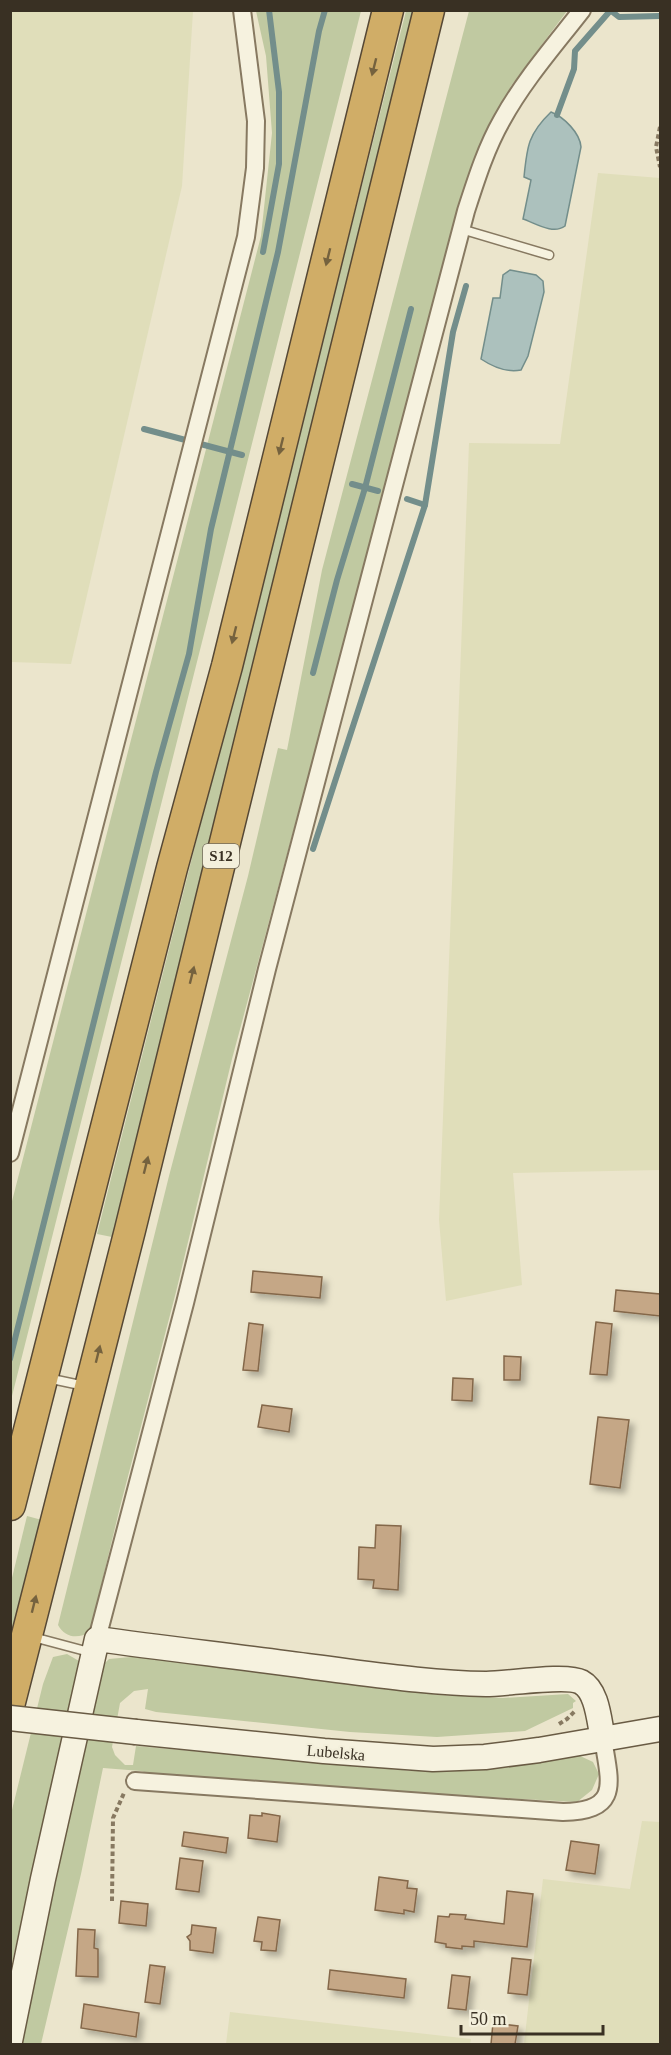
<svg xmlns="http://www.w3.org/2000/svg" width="671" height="2055" font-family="'Times New Roman',serif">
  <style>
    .farmland { fill: #e0deba }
    .green { fill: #c0c9a1 }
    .water { fill: #acc1bd; stroke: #738e8b; stroke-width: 1.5 }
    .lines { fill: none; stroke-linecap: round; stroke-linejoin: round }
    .stream { stroke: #738e8b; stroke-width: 6 }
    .building { fill: #c5a786; stroke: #84674a; stroke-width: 1.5; filter: url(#shadow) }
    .lane-casing { stroke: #877961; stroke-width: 11 }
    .street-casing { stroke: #877961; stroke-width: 20 }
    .secondary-casing { stroke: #695b44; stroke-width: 27 }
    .highway-casing { stroke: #564835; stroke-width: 33 }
    .path { stroke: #877961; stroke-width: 4; stroke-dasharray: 4.5 3; stroke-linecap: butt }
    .lane { stroke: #f6f2df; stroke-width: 8 }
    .street { stroke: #f6f2df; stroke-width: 16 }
    .secondary { stroke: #f6f2df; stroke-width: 24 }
    .highway { stroke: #d0ad67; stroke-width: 30 }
    .secondary-bridge-casing { stroke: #695b44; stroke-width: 27; stroke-linecap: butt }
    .secondary-bridge { stroke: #f6f2df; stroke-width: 24 }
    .oneway { fill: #75623e }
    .labels { text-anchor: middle; stroke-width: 4.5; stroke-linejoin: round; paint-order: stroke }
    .shield { fill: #f3efdb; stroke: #71695a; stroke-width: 1.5 }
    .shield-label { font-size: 15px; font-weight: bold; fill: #393023 }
    .street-label { font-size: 16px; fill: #393023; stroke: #f3efdb }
  </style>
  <defs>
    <filter id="shadow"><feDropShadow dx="5" dy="5" stdDeviation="3" flood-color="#0004"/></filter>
  </defs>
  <rect width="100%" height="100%" fill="#ebe5cc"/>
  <g class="farmland">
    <polygon points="11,10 193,11 182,186 71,664 11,662"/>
    <polygon points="598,173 660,178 660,1170 513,1173 522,1285 446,1301 439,1220 469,443 560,444"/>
    <polygon points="642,1821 660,1822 660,2044 524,2044 543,1879 630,1889"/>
    <polygon points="230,2012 471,2039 470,2044 226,2044"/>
  </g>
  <g class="green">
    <polygon points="256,11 361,11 11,1400 11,1205 261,236 272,133 266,56"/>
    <polygon points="406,11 422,11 112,1237 97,1234"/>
    <path d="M469 11H567L511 86 479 150 463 196 441 271 382 501 232 1059 176 1292 120 1507 90 1632C78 1639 65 1638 58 1625L169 1176 248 876 278 748 287 750 322 570Z"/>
    <polygon points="27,1516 42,1520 11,1643 11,1582"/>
    <polygon points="67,1654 79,1661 81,1675 53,1782 11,1967 11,1814 43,1684 53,1657"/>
    <polygon points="141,1656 439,1695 503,1698 568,1694 576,1701 573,1703 573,1708 525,1731 437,1737 350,1732 156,1712 145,1709 148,1689 134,1691 120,1703 112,1747 115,1755 125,1765 133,1765 136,1746 413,1771 483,1767 576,1754 593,1762 599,1774 592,1790 577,1802 467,1796 151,1774 141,1771 103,1768 81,1874 41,2044 22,2044 40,1942 101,1667 109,1659"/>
  </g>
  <g class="water">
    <path d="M551 112C564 117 580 133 581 147L565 226C553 235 535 223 523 219L531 180 524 177C527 147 528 134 551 112Z"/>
    <path d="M510 270 536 275 543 281 544 292 528 356 521 370C506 373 493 367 481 359L493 298H500L503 275Z"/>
  </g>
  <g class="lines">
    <g class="stream">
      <polyline points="610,10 619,17 660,16"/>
      <polyline points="557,115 574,69 575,51 610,11"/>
      <polyline points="263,252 279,164 279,92 269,10"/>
      <polyline points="144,429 242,455"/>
      <polyline points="352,484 378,491"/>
      <polyline points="407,499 425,505"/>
      <polyline points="313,673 337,580 365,488 411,309"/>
      <polyline points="313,849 425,505 453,332 466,286"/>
      <polyline points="10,1359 156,772 189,654 211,529 278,252 319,31 325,10"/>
    </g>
  </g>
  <g class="building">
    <polygon points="253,1271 322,1277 320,1298 251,1292"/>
    <polygon points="616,1290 660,1294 660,1316 614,1311"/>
    <polygon points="596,1322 612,1324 607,1375 590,1374"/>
    <polygon points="249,1323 263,1325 258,1371 243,1370"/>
    <polygon points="504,1356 521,1357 520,1380 504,1380"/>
    <polygon points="453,1378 473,1379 472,1401 452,1400"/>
    <polygon points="262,1405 292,1409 289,1432 258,1427"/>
    <polygon points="598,1417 629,1420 620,1488 590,1484"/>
    <polygon points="376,1525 401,1526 398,1590 373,1588 374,1580 358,1579 359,1547 375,1548"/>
    <polygon points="262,1813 280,1816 277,1842 248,1838 250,1815 262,1816"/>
    <polygon points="184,1832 228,1838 226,1853 182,1846"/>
    <polygon points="571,1841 599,1845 595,1874 566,1870"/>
    <polygon points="180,1858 203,1861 199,1892 176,1889"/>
    <polygon points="379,1877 408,1881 407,1888 417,1889 414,1912 404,1910 404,1914 375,1910"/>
    <polygon points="507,1891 533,1894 527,1947 474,1941 474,1947 462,1946 462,1949 446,1947 446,1944 435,1942 438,1916 449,1917 450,1914 466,1915 465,1919 504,1924"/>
    <polygon points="121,1901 148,1904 146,1926 119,1923"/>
    <polygon points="258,1917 280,1920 276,1951 261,1950 262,1942 254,1941"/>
    <polygon points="192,1925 216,1928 213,1953 190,1950 190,1941 187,1937 191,1934"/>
    <polygon points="78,1929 95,1930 94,1948 98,1949 98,1977 76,1976"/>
    <polygon points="512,1958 531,1960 527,1995 508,1993"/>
    <polygon points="150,1965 165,1967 160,2004 145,2002"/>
    <polygon points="330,1970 406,1979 404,1998 328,1989"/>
    <polygon points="452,1975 470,1977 466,2010 448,2008"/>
    <polygon points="84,2004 139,2013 136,2037 81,2028"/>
    <polygon points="493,2023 518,2026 515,2044 491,2044"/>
  </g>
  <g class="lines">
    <defs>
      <g id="lane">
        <polyline points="461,229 549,255"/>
        <polyline points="47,1378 85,1386"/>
        <polyline points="33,1637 93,1653"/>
      </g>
      <g id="street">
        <polyline points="10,1153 246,237 255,168 256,121 242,10"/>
        <path d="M97 1639 185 1303 267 969 466 211C476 180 486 148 502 120 524 80 554 46 582 10"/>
        <path d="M135 1781 563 1812C621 1811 610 1783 603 1739"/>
      </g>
      <g id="secondary">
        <polyline points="136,1732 324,1751 433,1759 485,1757 539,1750 660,1729"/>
        <path d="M10 2041 43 1879 97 1639C169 1649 241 1657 314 1667 371 1674 428 1683 486 1684 507 1684 566 1674 581 1682 598 1691 599 1722 603 1739"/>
      </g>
      <g id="highway">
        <polyline points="10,1505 172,868 227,666 388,10"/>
        <polyline points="10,1702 130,1230 429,10"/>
      </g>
    </defs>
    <use href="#lane" class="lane-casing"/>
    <use href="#street" class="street-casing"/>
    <use href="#secondary" class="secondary-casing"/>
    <use href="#highway" class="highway-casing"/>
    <g class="path">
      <polyline points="660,127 656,147 660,167"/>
      <polyline points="559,1724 567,1719 576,1710"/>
      <polyline points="112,1901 113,1818 124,1793"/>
    </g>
    <use href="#lane" class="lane"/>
    <use href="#street" class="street"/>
    <use href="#secondary" class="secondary"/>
    <use href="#highway" class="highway"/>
    <defs>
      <polyline id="secondary-bridge" points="10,1718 136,1732"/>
    </defs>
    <use href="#secondary-bridge" class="secondary-bridge-casing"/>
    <use href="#secondary-bridge" class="secondary-bridge"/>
  </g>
  <defs><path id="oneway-solid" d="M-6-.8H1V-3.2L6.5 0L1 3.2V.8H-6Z" transform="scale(1.5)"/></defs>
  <g class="oneway">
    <use href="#oneway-solid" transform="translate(374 67) rotate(104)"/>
    <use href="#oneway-solid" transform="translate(328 257) rotate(104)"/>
    <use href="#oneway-solid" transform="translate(281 446) rotate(104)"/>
    <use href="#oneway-solid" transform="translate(234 635) rotate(104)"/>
    <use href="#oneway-solid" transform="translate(192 975) rotate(-76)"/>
    <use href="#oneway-solid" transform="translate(146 1165) rotate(-76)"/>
    <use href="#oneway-solid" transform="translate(98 1354) rotate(-76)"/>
    <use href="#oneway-solid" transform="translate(34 1604) rotate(-76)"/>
  </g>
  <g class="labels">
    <rect class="shield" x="203" y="844" width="36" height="24" rx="4.5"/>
    <g class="shield-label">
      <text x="221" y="861">S12</text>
    </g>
    <g class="street-label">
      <text transform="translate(336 1752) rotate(5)" y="6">Lubelska</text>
    </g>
  </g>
  <rect width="671" height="2055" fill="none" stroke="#393023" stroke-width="24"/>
  <path d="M461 2025v9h142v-9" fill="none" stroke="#393023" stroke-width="3"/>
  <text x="470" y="2025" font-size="18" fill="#393023" stroke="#f3efdb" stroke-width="4.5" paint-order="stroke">50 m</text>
</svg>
